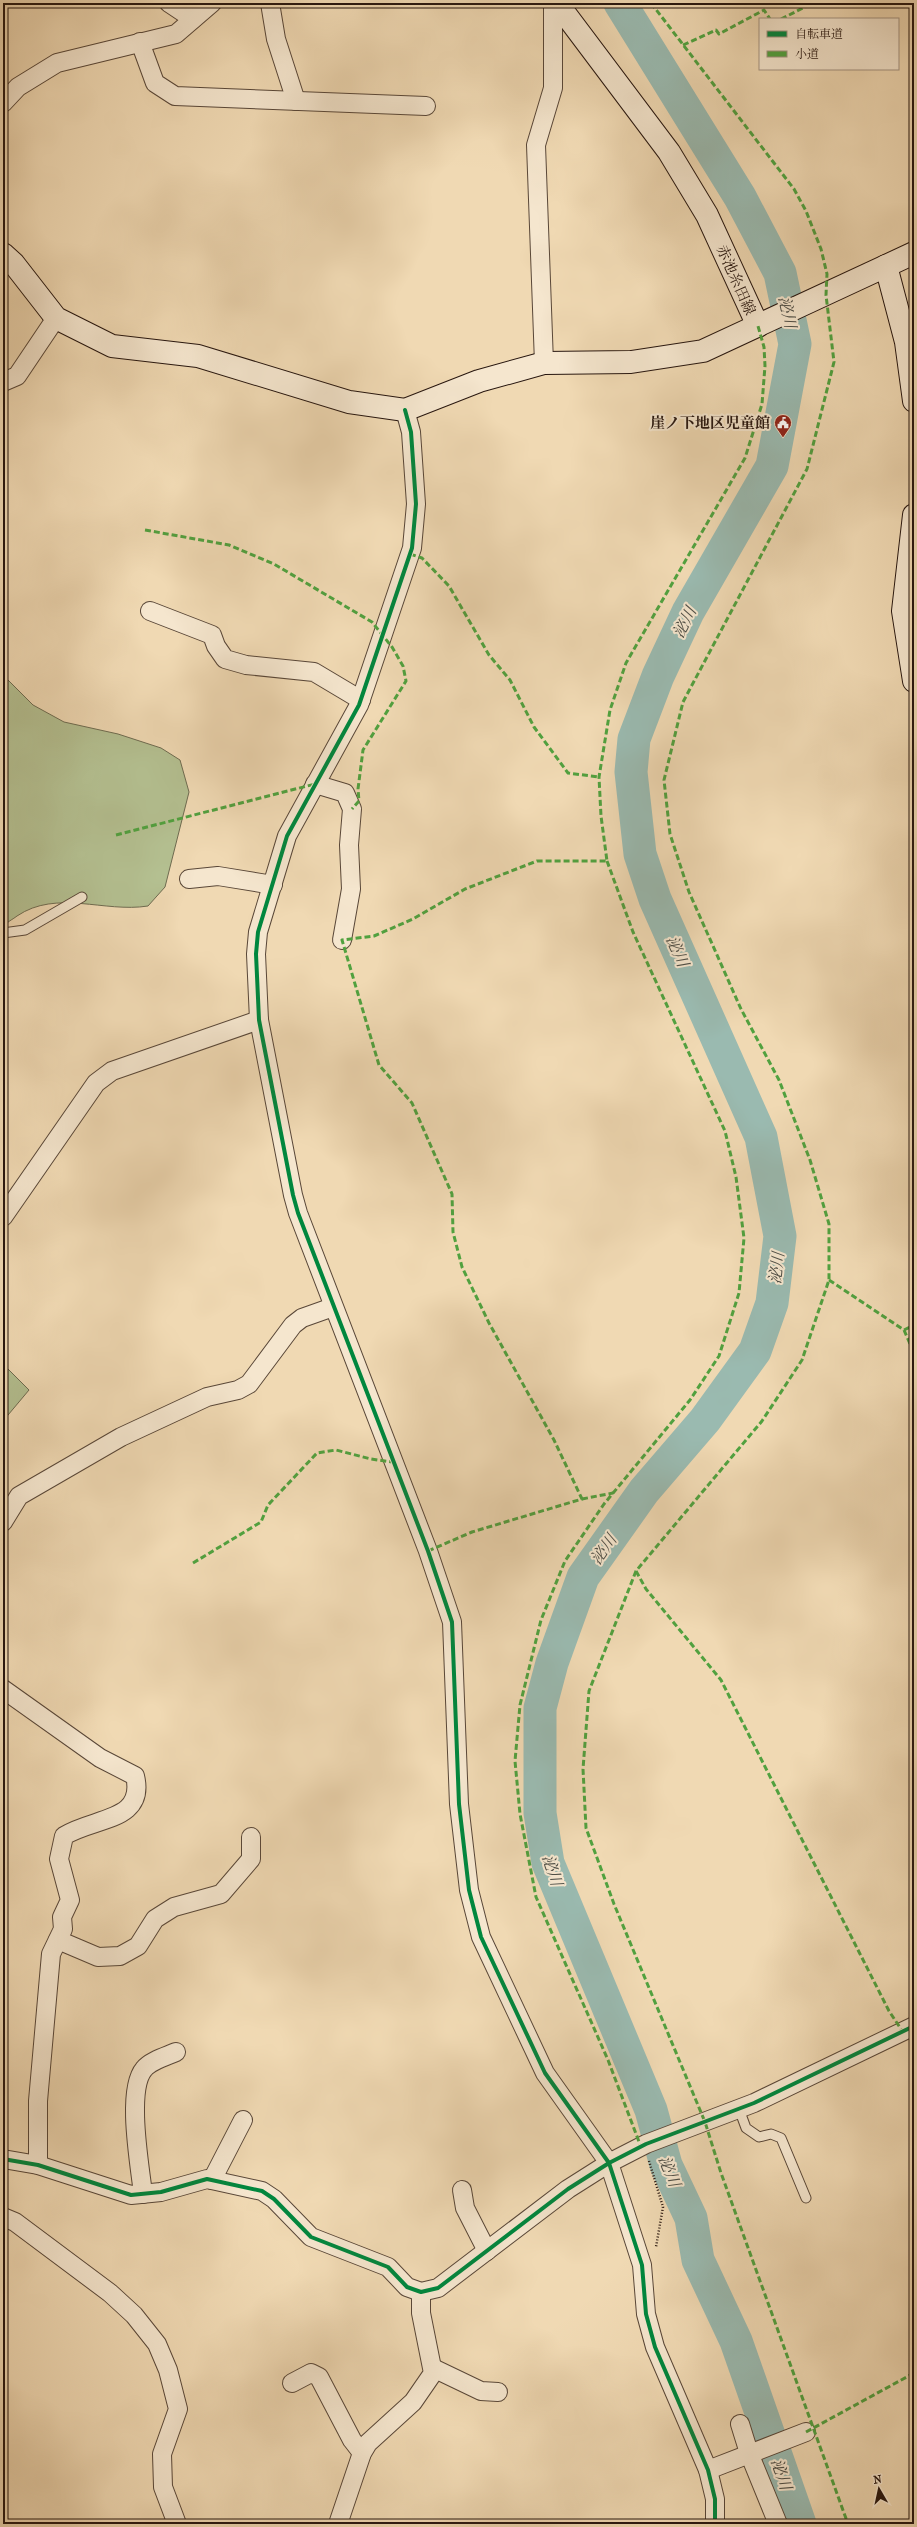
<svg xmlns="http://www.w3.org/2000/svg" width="917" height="2527" font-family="'IM FELL French Canon','Noto Serif JP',serif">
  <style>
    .green { fill: #b4c091; stroke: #6e6b50 }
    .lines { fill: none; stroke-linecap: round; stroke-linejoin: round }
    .river { stroke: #9abab0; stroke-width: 33 }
    .lane-casing { stroke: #594738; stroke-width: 11 }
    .street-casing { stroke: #594738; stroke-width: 20 }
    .secondary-casing { stroke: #27160f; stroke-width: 24 }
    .path { stroke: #27160f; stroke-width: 2.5; stroke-dasharray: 1 2; stroke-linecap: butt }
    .lane { stroke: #f5e6ce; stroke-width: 9 }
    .street { stroke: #f5e6ce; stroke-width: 18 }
    .secondary { stroke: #f5e6ce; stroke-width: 22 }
    .quiet { stroke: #51a13f; stroke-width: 3; stroke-dasharray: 6 3; stroke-linecap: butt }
    .cycleway-casing { stroke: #f5e6ce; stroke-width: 6 }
    .cycleway { stroke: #00873e; stroke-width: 4 }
    .labels { text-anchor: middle; stroke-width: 4; stroke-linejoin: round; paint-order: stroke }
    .street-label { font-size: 15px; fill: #27160f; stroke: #f5e6ce }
    .poi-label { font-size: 15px; font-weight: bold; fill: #27160f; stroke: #f5e6ce; text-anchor: end }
    .water-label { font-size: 16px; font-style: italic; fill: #4f4f47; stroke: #f5e6ce }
  </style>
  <rect width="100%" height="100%" fill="#f0d9b3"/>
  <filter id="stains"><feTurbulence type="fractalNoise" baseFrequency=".005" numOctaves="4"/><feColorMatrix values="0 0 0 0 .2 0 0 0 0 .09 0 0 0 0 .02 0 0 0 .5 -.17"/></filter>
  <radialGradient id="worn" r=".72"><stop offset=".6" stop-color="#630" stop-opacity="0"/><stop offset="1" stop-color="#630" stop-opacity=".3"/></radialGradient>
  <g class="green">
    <path d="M3 675 33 705 64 722 118 734 161 748 180 760 189 792 165 887 148 906C104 913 57 889 17 916 12 920 6 922 3 928Z"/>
    <polygon points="3,1364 29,1390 3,1421"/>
  </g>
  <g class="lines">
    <polyline class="river" points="620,3 740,197 780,273 795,344 772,466 688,612 658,676 634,739 631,772 640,854 655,899 761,1137 780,1236 772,1303 755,1351 705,1420 644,1491 583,1577 552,1663 540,1708 540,1813 548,1863 651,2110 666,2165 691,2218 698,2260 736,2341 800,2524"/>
    <defs>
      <g id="lane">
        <polyline points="3,933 25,930 82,897"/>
        <polyline points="739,2109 746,2128 759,2137 771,2134 781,2138 806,2198"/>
      </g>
      <g id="street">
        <polyline points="169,3 193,19"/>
        <polyline points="270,3 276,39 296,101"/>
        <polyline points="140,42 155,83 175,96 426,106"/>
        <polyline points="3,103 18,87 57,63 176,34 212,3"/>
        <polyline points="544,363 536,145 553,88 553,3"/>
        <polyline points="3,382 17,376 56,318"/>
        <polyline points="405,410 411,432 416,504 412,548 359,705 287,836 258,932 256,954 259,1020 293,1195 298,1213 428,1551 452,1622 459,1804 469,1890 481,1937 545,2073 609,2163 642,2265 646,2314 655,2347 708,2470 715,2499 715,2524"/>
        <polyline points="150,611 212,635 216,646 225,659 246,665 314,672 361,700"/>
        <polyline points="315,784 345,793 352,809 349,845 351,889 342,940"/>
        <polyline points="189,879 218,876 273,885"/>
        <polyline points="3,1217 96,1083 112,1071 259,1020"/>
        <polyline points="3,1522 19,1496 121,1437 207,1397 238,1390 249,1384 293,1325 302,1318 333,1307"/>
        <path d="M3 1689 100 1758 135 1776C146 1822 94 1817 64 1836L59 1859 70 1900 62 1917 63 1929 51 1954 38 2101V2165"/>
        <polyline points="58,1940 98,1957 120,1956 138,1946 155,1919 174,1907 221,1894 251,1859 251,1837"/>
        <polyline points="3,2159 38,2165 131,2195 161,2192 207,2179 262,2191 274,2199 311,2237 388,2267 407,2287 421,2292 438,2288 568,2189 609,2163 646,2144 754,2103 914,2026"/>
        <polyline points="212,2180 243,2120"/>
        <polyline points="462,2190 465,2208 487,2251"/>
        <path d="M143 2194C140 2166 126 2090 144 2069 150 2061 167 2056 176 2052"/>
        <polyline points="3,2217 15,2222 110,2293 134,2315 157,2344 168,2370 178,2409 162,2454 163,2487 177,2524"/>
        <polyline points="433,2368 481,2391 498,2392"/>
        <polyline points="292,2383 311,2373 319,2377 352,2440 362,2453"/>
        <polyline points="740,2424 749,2453 778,2524"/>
        <polyline points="708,2470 806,2432"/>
        <polyline points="338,2524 362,2453 368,2443 413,2402 433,2373 421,2313 421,2292"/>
      </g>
      <g id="secondary">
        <polyline points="557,3 669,152 707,215 758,326"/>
        <polyline points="3,254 14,264 56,318 112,346 198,356 349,402 405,410 479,381 544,363 631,362 703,351 914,253"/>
        <polyline points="886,266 906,342 914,401"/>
        <polyline points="914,515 903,611 914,681"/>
      </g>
    </defs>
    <use href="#lane" class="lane-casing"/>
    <use href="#street" class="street-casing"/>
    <use href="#secondary" class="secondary-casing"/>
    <polyline class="path" points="649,2161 663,2207 656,2247"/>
    <use href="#lane" class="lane"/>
    <use href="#street" class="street"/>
    <use href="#secondary" class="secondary"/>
    <g class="quiet">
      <polyline points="651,3 794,189 806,211 821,249 827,274 826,295 834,362 807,469 683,702 664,780 670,834 689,892 741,1009 779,1080 810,1160 829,1224 829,1280 802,1360 762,1421 636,1571 589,1691 583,1769 586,1828 614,1904 705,2122 721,2173 848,2524"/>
      <polyline points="781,19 813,3"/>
      <polyline points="683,45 716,30 719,34 764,10 770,19"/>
      <polyline points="145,530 229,545 274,564 372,622 392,647 403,666 406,681 363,750 358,789 359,801 352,809"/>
      <polyline points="410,554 422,558 449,586 489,655 510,680 534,727 568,773 599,777"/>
      <polyline points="116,835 315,784"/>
      <polyline points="607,861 633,932 725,1131 736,1177 744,1238 739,1293 719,1356 690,1400 604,1504 565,1561 541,1620 520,1705 515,1761 520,1814 536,1897 608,2060 641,2147"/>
      <polyline points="829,1280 904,1330 914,1353"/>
      <polyline points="904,1330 914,1325"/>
      <polyline points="582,1499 613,1493"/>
      <polyline points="428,1551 472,1532 582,1499 554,1440 489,1323 462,1267 453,1232 452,1194 412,1103 379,1065 342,940 374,936 413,919 465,889 537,861 607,861 601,816 599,777 610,710 626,663 745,458 762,404 765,366 764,347 758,326"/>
      <polyline points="193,1563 261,1522 268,1505 317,1453 336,1450 371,1459 392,1462"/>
      <polyline points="636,1571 646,1589 721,1680 889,2011 903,2032"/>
      <polyline points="806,2432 914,2373"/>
    </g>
    <defs>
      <g id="cycleway">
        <polyline points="405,410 411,432 416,504 412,548 359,705 287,836 258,932 256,954 259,1020 293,1195 298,1213 428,1551 452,1622 459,1804 469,1890 481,1937 545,2073 609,2163 642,2265 646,2314 655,2347 708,2470 715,2499 715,2524"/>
        <polyline points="3,2159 38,2165 131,2195 161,2192 207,2179 262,2191 274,2199 311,2237 388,2267 407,2287 421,2292 438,2288 568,2189 609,2163 646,2144 754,2103 914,2026"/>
      </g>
    </defs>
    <use href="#cycleway" class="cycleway-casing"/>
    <use href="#cycleway" class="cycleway"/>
  </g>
  <defs>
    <symbol id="civic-pin" viewBox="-11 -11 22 30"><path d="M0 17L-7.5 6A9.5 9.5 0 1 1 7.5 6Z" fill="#8f2418" stroke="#f5e6ce"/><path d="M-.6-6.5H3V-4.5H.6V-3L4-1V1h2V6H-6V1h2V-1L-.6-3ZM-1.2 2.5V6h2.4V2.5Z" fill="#fff"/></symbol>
  </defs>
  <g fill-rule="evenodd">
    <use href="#civic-pin" x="773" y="413" width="20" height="27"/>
  </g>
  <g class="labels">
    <g class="street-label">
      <text transform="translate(736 280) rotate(66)" y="5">赤池糸田線</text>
    </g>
    <g class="poi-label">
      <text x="770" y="428">崖ノ下地区児童館</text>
    </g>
    <g class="water-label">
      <text transform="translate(788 312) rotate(78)" y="6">泌川</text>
      <text transform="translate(684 622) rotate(-63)" y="6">泌川</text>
      <text transform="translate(678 951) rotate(66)" y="6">泌川</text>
      <text transform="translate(776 1268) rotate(-83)" y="6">泌川</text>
      <text transform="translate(603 1549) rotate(-55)" y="6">泌川</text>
      <text transform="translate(553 1870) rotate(72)" y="6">泌川</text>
      <text transform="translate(670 2171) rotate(68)" y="6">泌川</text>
      <text transform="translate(782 2474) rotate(71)" y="6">泌川</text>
    </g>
  </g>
  <rect width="917" height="2527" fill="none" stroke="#f0d9b3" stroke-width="16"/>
  <rect x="4" y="4" width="909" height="2519" fill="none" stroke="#27160f" stroke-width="2"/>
  <rect x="8" y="8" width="901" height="2511" fill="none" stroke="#27160f"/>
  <rect x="759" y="18" width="140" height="52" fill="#f5e6ce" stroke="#a39382"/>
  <rect x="767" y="31" width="20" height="6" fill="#00873e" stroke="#a39382"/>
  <text x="795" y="38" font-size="12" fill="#27160f">自転車道</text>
  <rect x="767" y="51" width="20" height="6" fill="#51a13f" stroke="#a39382"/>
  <text x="795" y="58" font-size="12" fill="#27160f">小道</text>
  <g transform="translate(879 2489) rotate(351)" stroke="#f5e6ce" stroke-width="3" paint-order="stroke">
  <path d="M0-3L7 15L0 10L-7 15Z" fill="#27160f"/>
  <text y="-6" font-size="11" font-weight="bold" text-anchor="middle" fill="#27160f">N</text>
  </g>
  <rect width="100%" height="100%" filter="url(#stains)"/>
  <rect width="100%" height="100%" fill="url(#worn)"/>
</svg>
